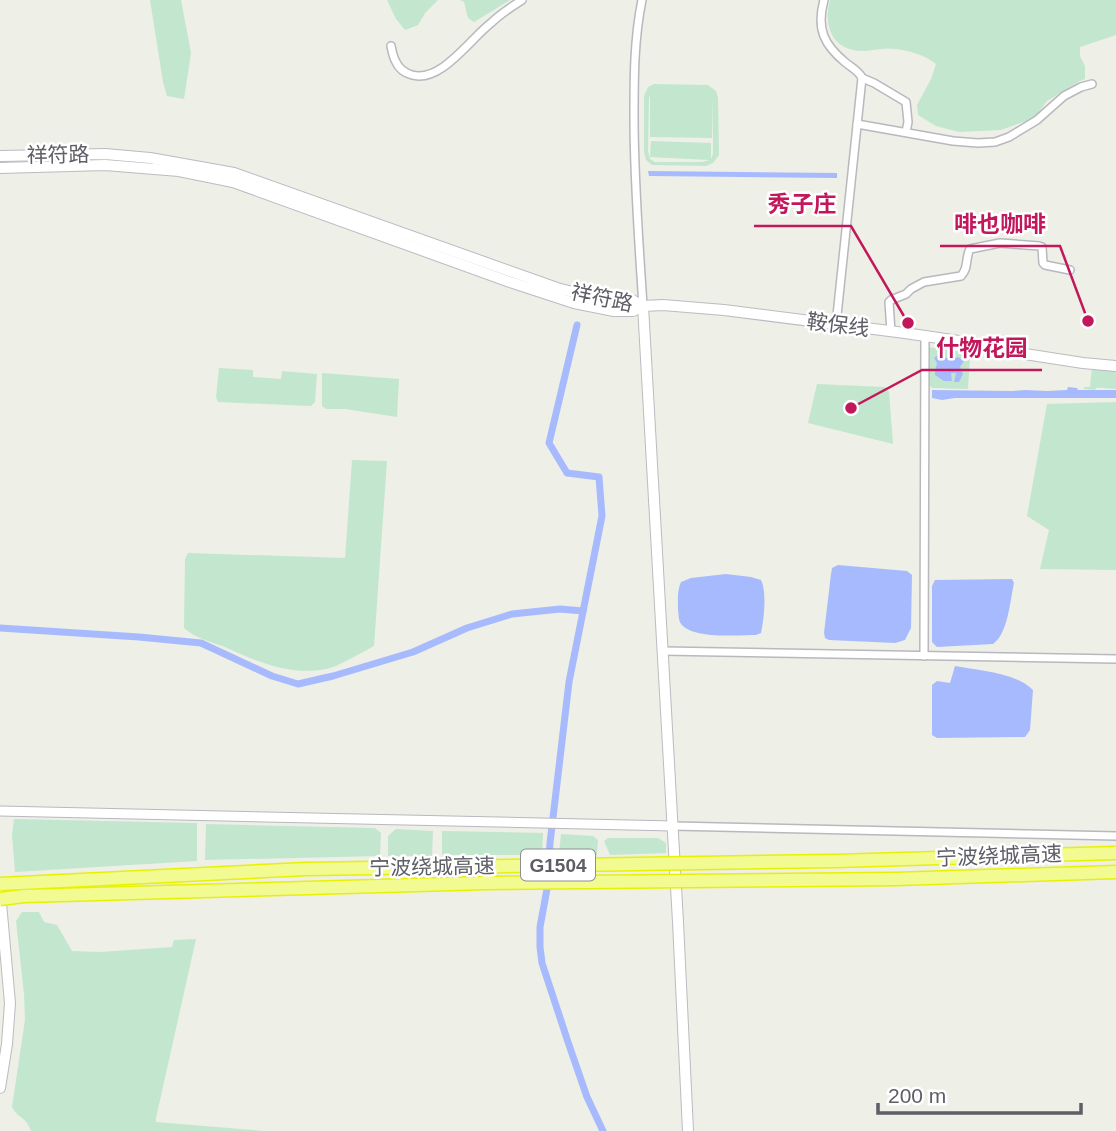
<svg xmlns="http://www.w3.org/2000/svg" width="1116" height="1131" font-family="Helvetica,'Noto Sans SC',sans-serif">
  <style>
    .green { fill: #c3e6cf; fill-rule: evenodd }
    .water { fill: #a8bafe }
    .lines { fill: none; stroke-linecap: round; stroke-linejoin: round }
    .canal { stroke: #a8bafe; stroke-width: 7 }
    .minor-casing { stroke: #b8b8bf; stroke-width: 10 }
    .tertiary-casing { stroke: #b8b8bf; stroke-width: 11 }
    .secondary-casing { stroke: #bbbbc3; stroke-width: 12 }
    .minor { stroke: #fff; stroke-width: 7 }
    .tertiary { stroke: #fff; stroke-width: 9 }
    .secondary { stroke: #fff; stroke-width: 10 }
    .motorway-bridge-casing { stroke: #e8f104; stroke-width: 15; stroke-linecap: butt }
    .motorway-bridge { stroke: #f1fb91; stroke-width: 12 }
    .labels { text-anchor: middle; stroke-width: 5; stroke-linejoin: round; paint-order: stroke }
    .shield { fill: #fff; stroke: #8e8e94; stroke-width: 2 }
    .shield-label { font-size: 19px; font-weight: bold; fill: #5d5e66 }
    .street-label { font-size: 21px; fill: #5d5e66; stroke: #fff }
    .leader { fill: none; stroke: #c2185b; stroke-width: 2.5 }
    .callout-dot { fill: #c2185b; stroke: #fff; stroke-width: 2.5 }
    .callout-label { font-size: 23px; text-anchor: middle; font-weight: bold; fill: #c2185b; stroke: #fff; stroke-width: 5; stroke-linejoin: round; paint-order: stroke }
  </style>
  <rect width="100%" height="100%" fill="#eeefe6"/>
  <g class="green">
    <polygon points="150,0 181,0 191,53 184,99 167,96 163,82"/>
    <polygon points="387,0 438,0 425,13 418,25 405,30 396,19"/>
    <polygon points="460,0 510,0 474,22 468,18 464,2"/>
    <path d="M830 0H1116V35L1080 47V56L1085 66V79L1078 82 1047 101 1034 118 1001 130 959 132 936 126 918 115 917 105 931 79 936 64C925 55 908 50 894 49 883 47 873 51 861 51 832 50 823 25 830 0Z"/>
    <path d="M654 84 708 85 716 91 718 98 719 155 713 163 706 166 652 165 646 160 644 152V96L648 87ZM650 96V137L712 138 713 97V154L711 159V143L651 141 650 157 710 160 702 162H655L650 159 648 151 649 98Z"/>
    <polygon points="928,347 966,352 967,355 970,356 968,389 933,388 928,385"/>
    <path d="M1092 367 1116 368V389C1109 389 1102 387 1096 388L1095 390 1084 389V387H1090Z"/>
    <polygon points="219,368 253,370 253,377 281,379 282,371 317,374 315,402 311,406 218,402 216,397"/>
    <polygon points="322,373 399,379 397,417 345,409 326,409 322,406"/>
    <polygon points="817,384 885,387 889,392 893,444 808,423"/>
    <polygon points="1116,402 1116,570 1040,569 1049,530 1027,516 1047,404"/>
    <path d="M352 460 387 461 374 646C360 653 340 666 326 669 291 676 258 662 227 648 213 642 196 639 184 628L185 559 188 553 345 558Z"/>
    <polygon points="14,819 197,823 197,861 15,872 12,835"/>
    <polygon points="206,824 375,828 381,833 380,856 205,860"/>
    <polygon points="396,829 433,831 432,856 388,856 388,836"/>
    <polygon points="442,831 543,833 542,855 442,855"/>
    <polygon points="561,834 593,836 598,840 597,855 559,854"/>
    <polygon points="608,838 658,838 666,843 666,853 610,855 604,841"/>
    <path d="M22 912H39L44 922 57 925 72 951 100 952 172 947 174 940 196 939 156 1118V1122L264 1131H31C25 1115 18 1119 12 1107L25 1020 24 994 16 921Z"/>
  </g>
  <g class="water">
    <polygon points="648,171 837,173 837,178 649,176"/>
    <polygon points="939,354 946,358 948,357 951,359 958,357 964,361 960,367 963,374 959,382 954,382 956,373 951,373 952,381 944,381 935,375 935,371 937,363 934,358"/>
    <polygon points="1068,387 1077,388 1078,390 1116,390 1116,398 955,398 942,400 932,398 932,390 1012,391 1025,390 1047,391 1067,390"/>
    <polygon points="838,565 907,571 912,575 911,628 905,640 895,643 829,640 825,638 824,633 831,574 832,568"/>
    <path d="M726 574 751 577 761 580C767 592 764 619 761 633L756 635C738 635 697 639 683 626 678 622 679 616 678 610 678 600 677 591 681 582L691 578Z"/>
    <path d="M1012 579 1014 583C1010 601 1008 634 993 644L937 647 932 642V586L935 580Z"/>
    <path d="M955 666C980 671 1015 672 1033 690L1030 730 1025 737 937 738 932 735V685L937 681 950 683Z"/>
  </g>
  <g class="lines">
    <g class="canal">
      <polyline points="577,325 549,443 567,473 599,477 602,516 569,682 550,843 547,889 540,927 540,947 542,963 568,1042 587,1097 603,1131"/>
      <polyline points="0,628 139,637 201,643 272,676 298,684 333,676 413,652 467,628 512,614 560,609 583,611"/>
    </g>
    <defs>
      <g id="minor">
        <path d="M642 0C634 39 634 78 634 118 634 181 639 243 643 306"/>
        <path d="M824 0C816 29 824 45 846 63 852 68 859 71 862 78L836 325"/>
        <path d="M391 46C392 51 393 57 396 62 399 69 405 73 412 75 441 83 470 39 491 23 500 14 511 7 522 0"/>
        <polyline points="862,78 874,83 906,102 908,122 906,132"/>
        <polyline points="857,124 953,141 978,143 995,142 1009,137 1037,120 1064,96 1081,87 1092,84"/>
        <path d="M891 332 889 302 891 300 906 294 911 289 924 282 961 276C969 268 965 258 970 249L1000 243 1039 246 1042 247 1043 263 1045 265 1070 270"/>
        <polyline points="663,651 1116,659"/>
        <polyline points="924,656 925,336"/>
        <polyline points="673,826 1116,836"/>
      </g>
      <polyline id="tertiary" points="0,811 673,826"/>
      <g id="secondary">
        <polyline points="0,156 105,154 150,158 234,173 557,288 597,298 632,300 643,306"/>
        <polyline points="0,168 105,165 179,171 233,182 510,282 574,303 614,311 633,311 643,306 663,305 724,310 905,333 992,346 1025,354 1083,363 1116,366"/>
        <polyline points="643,306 678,922 688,1131"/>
        <polyline points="0,892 10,1003 7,1044 0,1088"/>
      </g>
    </defs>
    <use href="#minor" class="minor-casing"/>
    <use href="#tertiary" class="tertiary-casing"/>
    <use href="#secondary" class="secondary-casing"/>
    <use href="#minor" class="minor"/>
    <use href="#tertiary" class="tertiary"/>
    <use href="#secondary" class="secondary"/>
    <defs>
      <g id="motorway-bridge">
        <polyline points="0,884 306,869 835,861 1116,853"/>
        <polyline points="0,899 24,896 486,883 896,879 1116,872"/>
      </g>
    </defs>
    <use href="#motorway-bridge" class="motorway-bridge-casing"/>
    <use href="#motorway-bridge" class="motorway-bridge"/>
  </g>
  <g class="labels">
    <rect class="shield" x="521" y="849.5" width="74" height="31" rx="5"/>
    <g class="shield-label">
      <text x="558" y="872">G1504</text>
    </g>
    <g class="street-label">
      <text transform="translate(58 155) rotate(-1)" y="7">祥符路</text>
      <text transform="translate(602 298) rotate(12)" y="7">祥符路</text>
      <text transform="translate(838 325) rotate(7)" y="7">鞍保线</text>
      <text transform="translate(999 856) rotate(-2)" y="7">宁波绕城高速</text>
      <text transform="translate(432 867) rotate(-1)" y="7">宁波绕城高速</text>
    </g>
  </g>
  <path class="leader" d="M908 323L851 226H754M1088 321L1060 246H940M851 408L922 370H1042"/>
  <g class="callout-dot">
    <circle cx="908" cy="323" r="7"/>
    <circle cx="1088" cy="321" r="7"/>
    <circle cx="851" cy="408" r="7"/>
  </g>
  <g class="callout-label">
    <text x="802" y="212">秀子庄</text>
    <text x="1000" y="232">啡也咖啡</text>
    <text x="982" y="356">什物花园</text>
  </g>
  <path d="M878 1103v10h203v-10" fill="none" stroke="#5d5e66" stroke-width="3.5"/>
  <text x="888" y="1103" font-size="21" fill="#5d5e66" stroke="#ffffff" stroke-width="5" paint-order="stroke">200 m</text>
</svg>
